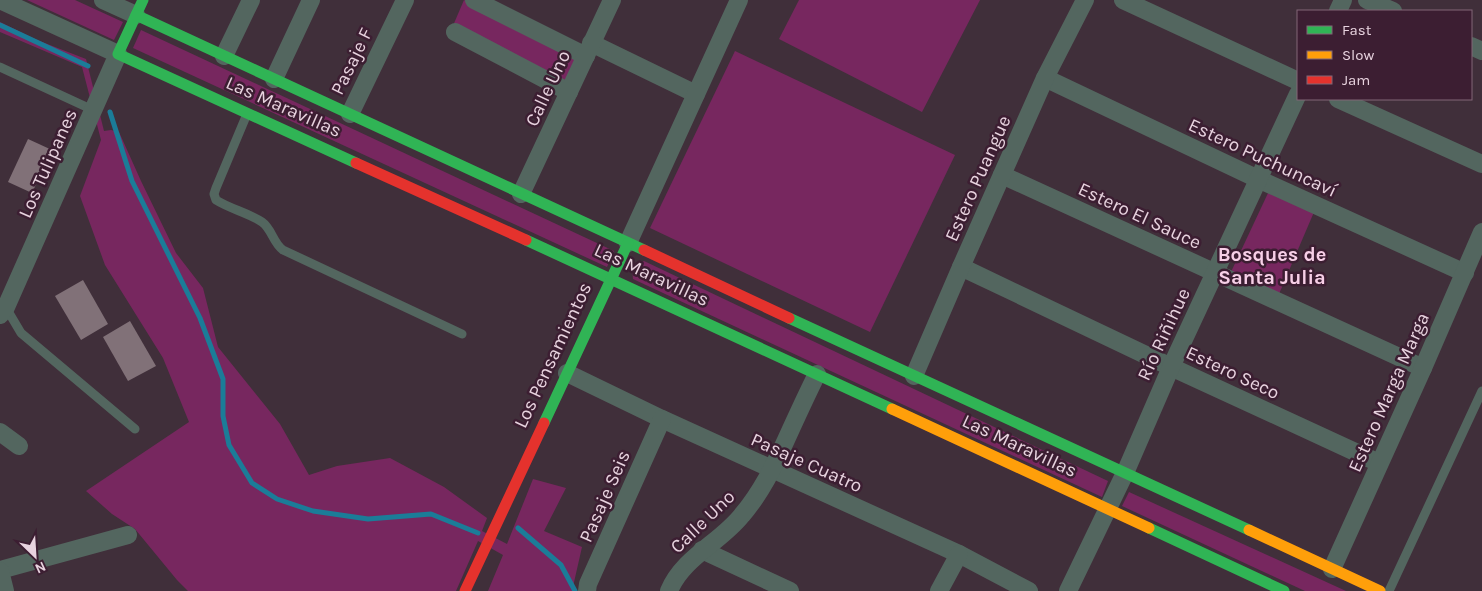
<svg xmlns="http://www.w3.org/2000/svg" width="1482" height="591" font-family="Karla,sans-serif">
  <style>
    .green { fill: #77275f }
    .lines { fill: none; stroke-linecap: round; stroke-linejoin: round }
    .stream { stroke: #1b7c98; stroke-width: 5 }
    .building { fill: #817178 }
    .lane { stroke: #53665f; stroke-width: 9 }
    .street { stroke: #53665f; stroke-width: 18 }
    .fast { stroke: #30b455; stroke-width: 11 }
    .slow { stroke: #ff9f0a; stroke-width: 11 }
    .jam { stroke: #e5322d; stroke-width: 11 }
    .labels { text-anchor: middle; stroke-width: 5; stroke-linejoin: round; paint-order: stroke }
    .street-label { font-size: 19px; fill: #e8d3df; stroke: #3c1e32 }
    .neighbourhood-label { font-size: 20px; font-weight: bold; fill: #f7cfe7; stroke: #3c1e32 }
  </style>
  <rect width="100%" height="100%" fill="#402f3a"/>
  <g class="green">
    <polygon points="27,0 75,0 123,22 114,40"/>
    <polygon points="464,0 582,57 568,87 452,28"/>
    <polygon points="799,0 980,0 922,112 779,39"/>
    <polygon points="0,22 37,40 86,59 104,131 111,130 119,132 141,181 176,253 203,288 218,347 280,424 309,475 337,466 390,458 444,487 487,518 482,531 507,544 533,479 566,488 544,531 582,547 572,591 488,591 503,555 478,541 456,591 188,591 177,580 135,529 112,514 86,491 189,422 163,358 105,265 80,196 101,140 82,67 0,32"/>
    <polygon points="141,30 614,251 607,267 133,48"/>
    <polygon points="735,51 955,155 870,332 650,228"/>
    <polygon points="1269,191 1314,212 1279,294 1231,272"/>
    <polygon points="644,261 1108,481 1102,497 633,279 632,268"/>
    <polygon points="1129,492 1346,591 1305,591 1122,506"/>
  </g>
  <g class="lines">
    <g class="stream">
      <polyline points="0,25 88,66"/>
      <polyline points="110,112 132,181 200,318 223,379 223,416 229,445 252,483 277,499 313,511 368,519 431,514 478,533"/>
      <polyline points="518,528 561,565 575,591"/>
    </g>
  </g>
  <g class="building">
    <polygon points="28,139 52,150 32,193 8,182"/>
    <polygon points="83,280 108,324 81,340 55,296"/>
    <polygon points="130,321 156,366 128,381 103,337"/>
  </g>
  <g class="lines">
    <g class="lane">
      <polyline points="0,67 93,110"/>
      <path d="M247 114 216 188 214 194 216 200C230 209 249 213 262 222 272 229 273 243 283 250L462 334"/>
      <polyline points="5,306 21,333 135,429"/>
      <polyline points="1389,591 1482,391"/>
    </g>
    <g class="street">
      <polyline points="0,0 118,54 6,307 0,315"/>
      <polyline points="103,0 136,15"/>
      <polyline points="474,0 586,56"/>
      <polyline points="1123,0 1298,81"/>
      <polyline points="1367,0 1393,11"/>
      <polyline points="1338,11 1343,0"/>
      <polyline points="455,32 569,92"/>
      <polyline points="591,43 696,94"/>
      <polyline points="1471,46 1482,51"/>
      <polyline points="224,56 251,0"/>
      <polyline points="1045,78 1258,179 1465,273"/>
      <polyline points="274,79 311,0"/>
      <polyline points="1338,99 1482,164"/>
      <polyline points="350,114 405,0"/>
      <polyline points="1002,175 1423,368"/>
      <polyline points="521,194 612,0"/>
      <polyline points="628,243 739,0"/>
      <polyline points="961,267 1171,367 1379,463"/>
      <polyline points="567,373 662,419 959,554 1029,591"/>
      <polyline points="914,376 961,267 1045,78 1085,0"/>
      <polyline points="0,432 19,446"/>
      <polyline points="702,550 790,591"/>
      <polyline points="1332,569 1423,368 1482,232"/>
      <polyline points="0,570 128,535"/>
      <polyline points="0,571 5,591"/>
      <polyline points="587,591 588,584 662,419"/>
      <path d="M669 591C683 557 720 543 742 515 761 493 774 466 786 440 796 418 806 396 817 374"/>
      <polyline points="939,591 959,554"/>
      <polyline points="1068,591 1125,473 1171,367 1298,94"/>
    </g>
    <g class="fast">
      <polyline points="143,0 118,54 356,163"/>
      <polyline points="136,15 644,250"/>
      <polyline points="526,240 892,409"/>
      <polyline points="789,318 1249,530"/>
      <polyline points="544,423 628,243"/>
      <polyline points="1149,528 1284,591"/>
    </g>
    <g class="slow">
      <polyline points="892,409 1149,528"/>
      <polyline points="1249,530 1380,591"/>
    </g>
    <g class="jam">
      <polyline points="356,163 526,240"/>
      <polyline points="644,250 789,318"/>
      <polyline points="465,591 544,423"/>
    </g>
  </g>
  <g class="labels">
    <g class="street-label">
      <text transform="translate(351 61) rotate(-64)" y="7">Pasaje F</text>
      <text transform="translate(547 88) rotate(-65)" y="7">Calle Uno</text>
      <text transform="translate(284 106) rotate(24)" y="7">Las Maravillas</text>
      <text transform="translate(1263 157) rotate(25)" y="7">Estero Puchuncaví</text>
      <text transform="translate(47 163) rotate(-66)" y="7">Los Tulipanes</text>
      <text transform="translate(977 178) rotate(-66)" y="7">Estero Puangue</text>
      <text transform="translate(1140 215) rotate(25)" y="7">Estero El Sauce</text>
      <text transform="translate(652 274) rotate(25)" y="7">Las Maravillas</text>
      <text transform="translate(1163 334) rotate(-65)" y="7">Río Riñihue</text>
      <text transform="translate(552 355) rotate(-65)" y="7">Los Pensamientos</text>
      <text transform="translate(1233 372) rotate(25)" y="7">Estero Seco</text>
      <text transform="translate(1388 392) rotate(-66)" y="7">Estero Marga Marga</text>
      <text transform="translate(1020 445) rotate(25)" y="7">Las Maravillas</text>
      <text transform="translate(807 462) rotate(24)" y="7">Pasaje Cuatro</text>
      <text transform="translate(604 496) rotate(-66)" y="7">Pasaje Seis</text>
      <text transform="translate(702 521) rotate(-44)" y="7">Calle Uno</text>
    </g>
    <g class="neighbourhood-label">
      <text x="1272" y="261">Bosques de<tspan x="1272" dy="23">Santa Julia</tspan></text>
    </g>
  </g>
  <rect x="1297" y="10" width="175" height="90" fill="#3c1e32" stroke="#816677"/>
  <rect x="1307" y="26" width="25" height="8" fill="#30b455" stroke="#816677"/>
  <text x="1342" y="35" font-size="15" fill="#e8d3df">Fast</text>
  <rect x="1307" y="51" width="25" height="8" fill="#ff9f0a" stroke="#816677"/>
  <text x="1342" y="60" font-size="15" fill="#e8d3df">Slow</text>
  <rect x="1307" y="76" width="25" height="8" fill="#e5322d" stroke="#816677"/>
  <text x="1342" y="85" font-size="15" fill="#e8d3df">Jam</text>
  <g transform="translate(35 556) rotate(155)" stroke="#3c1e32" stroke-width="4" paint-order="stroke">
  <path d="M0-4L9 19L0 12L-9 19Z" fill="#e8d3df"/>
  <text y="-8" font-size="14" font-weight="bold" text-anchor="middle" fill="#e8d3df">N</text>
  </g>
</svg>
